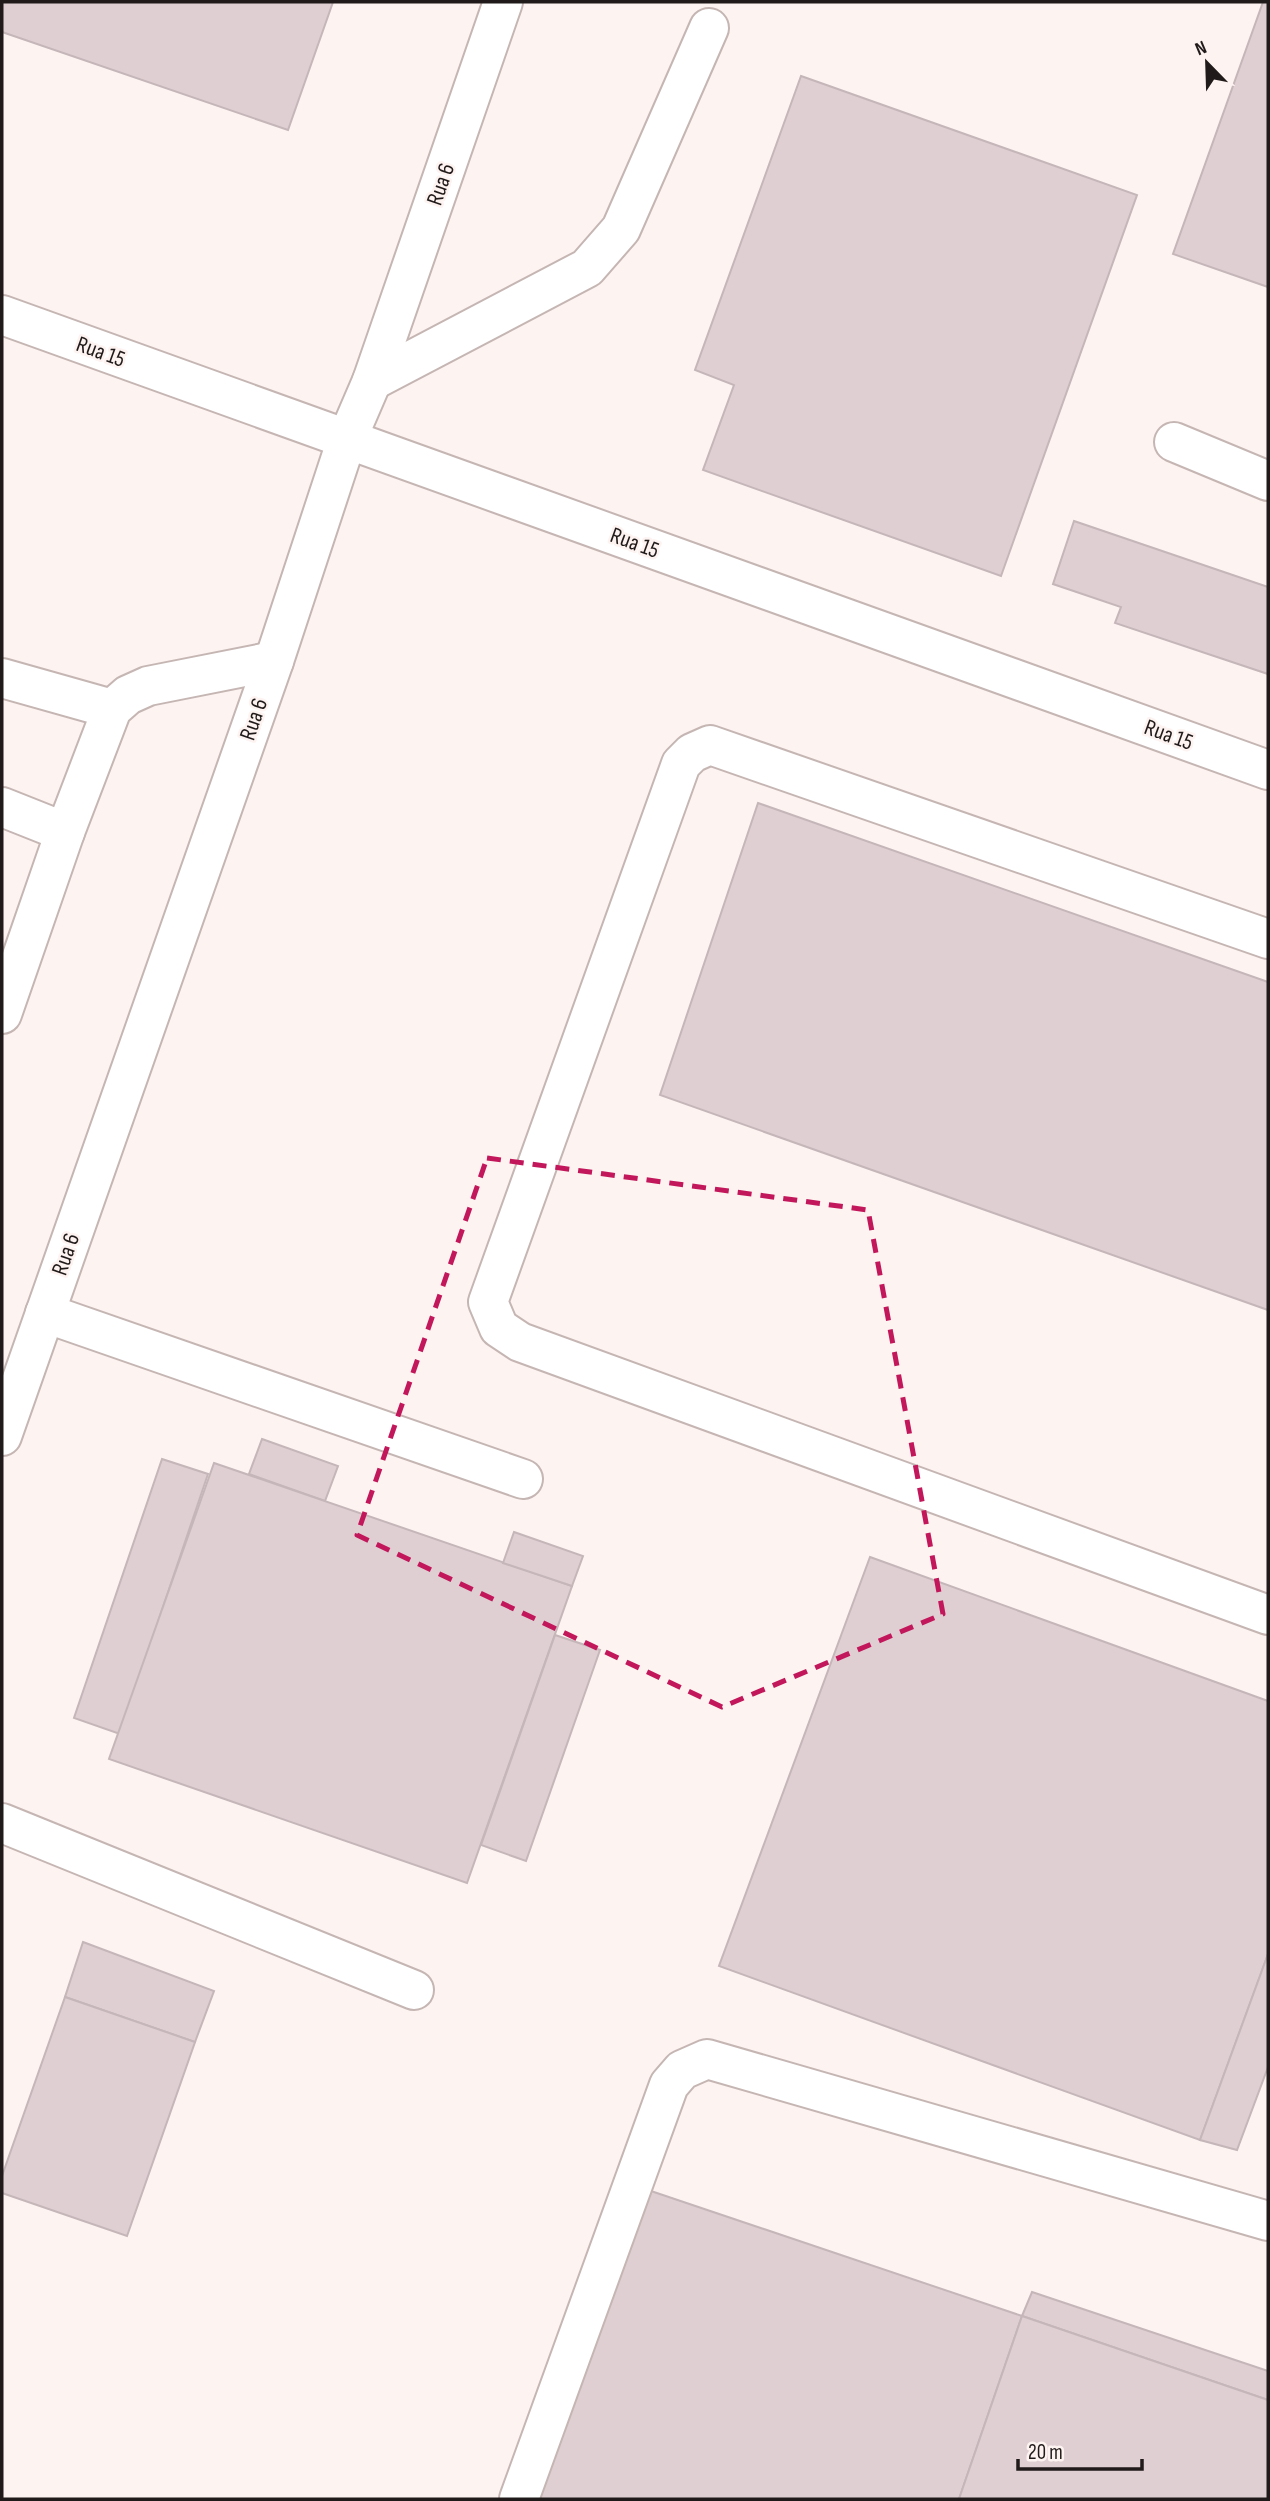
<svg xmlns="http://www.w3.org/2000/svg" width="1270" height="2501" font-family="'Sofia Sans Condensed',sans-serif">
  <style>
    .building { fill: #dfcfd3; stroke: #c5b6b9; stroke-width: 2 }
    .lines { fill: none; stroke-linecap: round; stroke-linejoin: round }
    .minor-casing { stroke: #c5b6b3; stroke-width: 42 }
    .minor { stroke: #fff; stroke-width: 38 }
    .marked { fill: none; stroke: #c2185b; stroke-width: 5; stroke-dasharray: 14 9; stroke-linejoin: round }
    .labels { text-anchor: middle; stroke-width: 5; stroke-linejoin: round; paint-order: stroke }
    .street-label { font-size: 23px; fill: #201b1a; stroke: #fdf3f1 }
  </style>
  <rect width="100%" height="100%" fill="#fdf3f1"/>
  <g class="building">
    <polygon points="2,2 333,2 288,130 2,32"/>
    <polygon points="1263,2 1268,2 1268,287 1173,254"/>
    <polygon points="801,76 1137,195 1001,576 703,470 734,385 695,370"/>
    <polygon points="1074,521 1268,587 1268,674 1115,623 1121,607 1053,584"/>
    <polygon points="758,803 1268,982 1268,1310 660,1095"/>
    <polygon points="262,1439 338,1466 325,1501 249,1474"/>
    <polygon points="162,1459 208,1474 120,1734 74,1718"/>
    <polygon points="214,1463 572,1586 467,1883 109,1759"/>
    <polygon points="514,1532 583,1556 572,1586 503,1563"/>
    <polygon points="870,1557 1268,1701 1268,1954 1200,2140 719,1966"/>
    <polygon points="555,1635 600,1650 526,1861 481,1845"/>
    <polygon points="83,1942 214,1991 195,2042 65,1997"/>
    <polygon points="1268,1954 1268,2067 1237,2150 1200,2140"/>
    <polygon points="65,1997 195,2042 127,2236 2,2193 2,2176"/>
    <polygon points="642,2188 1022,2316 959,2499 536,2499"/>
    <polygon points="1032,2292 1268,2371 1268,2400 1022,2316"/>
    <polygon points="1022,2316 1268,2400 1268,2499 959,2499"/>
  </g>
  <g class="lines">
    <defs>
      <g id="minor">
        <polyline points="2,315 1268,770"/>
        <polyline points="372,381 587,268 621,229 709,28"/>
        <polyline points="1174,442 1268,481"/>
        <polyline points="2,678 112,709"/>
        <polyline points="2,807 65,832"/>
        <polyline points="1268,939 710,745 692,753 681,764 488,1302 499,1328 520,1342 1268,1615"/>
        <polyline points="2,1014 65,832 112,709 128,695 148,686 274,661"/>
        <polyline points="45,1313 523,1479"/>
        <polyline points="2,1436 274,661 347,439 372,381 503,2"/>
        <polyline points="2,1823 414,1990"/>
        <polyline points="519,2499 669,2085 682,2070 707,2059 1268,2221"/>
      </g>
    </defs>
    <use href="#minor" class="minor-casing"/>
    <use href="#minor" class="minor"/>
  </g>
  <path class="marked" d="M487 1158 868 1210 943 1614 722 1707 357 1535Z"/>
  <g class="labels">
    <g class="street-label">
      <text transform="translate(440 184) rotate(-71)" y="8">Rua 6</text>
      <text transform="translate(101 351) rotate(20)" y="8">Rua 15</text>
      <text transform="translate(635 542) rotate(20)" y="8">Rua 15</text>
      <text transform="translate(253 719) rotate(-71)" y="8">Rua 6</text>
      <text transform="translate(1169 734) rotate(20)" y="8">Rua 15</text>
      <text transform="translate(65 1254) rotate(-71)" y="8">Rua 6</text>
    </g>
  </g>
  <rect width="1270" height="2501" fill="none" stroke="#201b1a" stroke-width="7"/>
  <g transform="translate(1207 63) rotate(337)" stroke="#fdf3f1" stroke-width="5" paint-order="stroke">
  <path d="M0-5L12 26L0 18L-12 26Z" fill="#201b1a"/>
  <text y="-10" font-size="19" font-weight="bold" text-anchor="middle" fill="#201b1a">N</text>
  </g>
  <path d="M1018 2459v10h124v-10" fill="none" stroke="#201b1a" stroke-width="3.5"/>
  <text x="1028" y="2459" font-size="21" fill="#201b1a" stroke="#fdf3f1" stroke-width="5" paint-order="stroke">20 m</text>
</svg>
